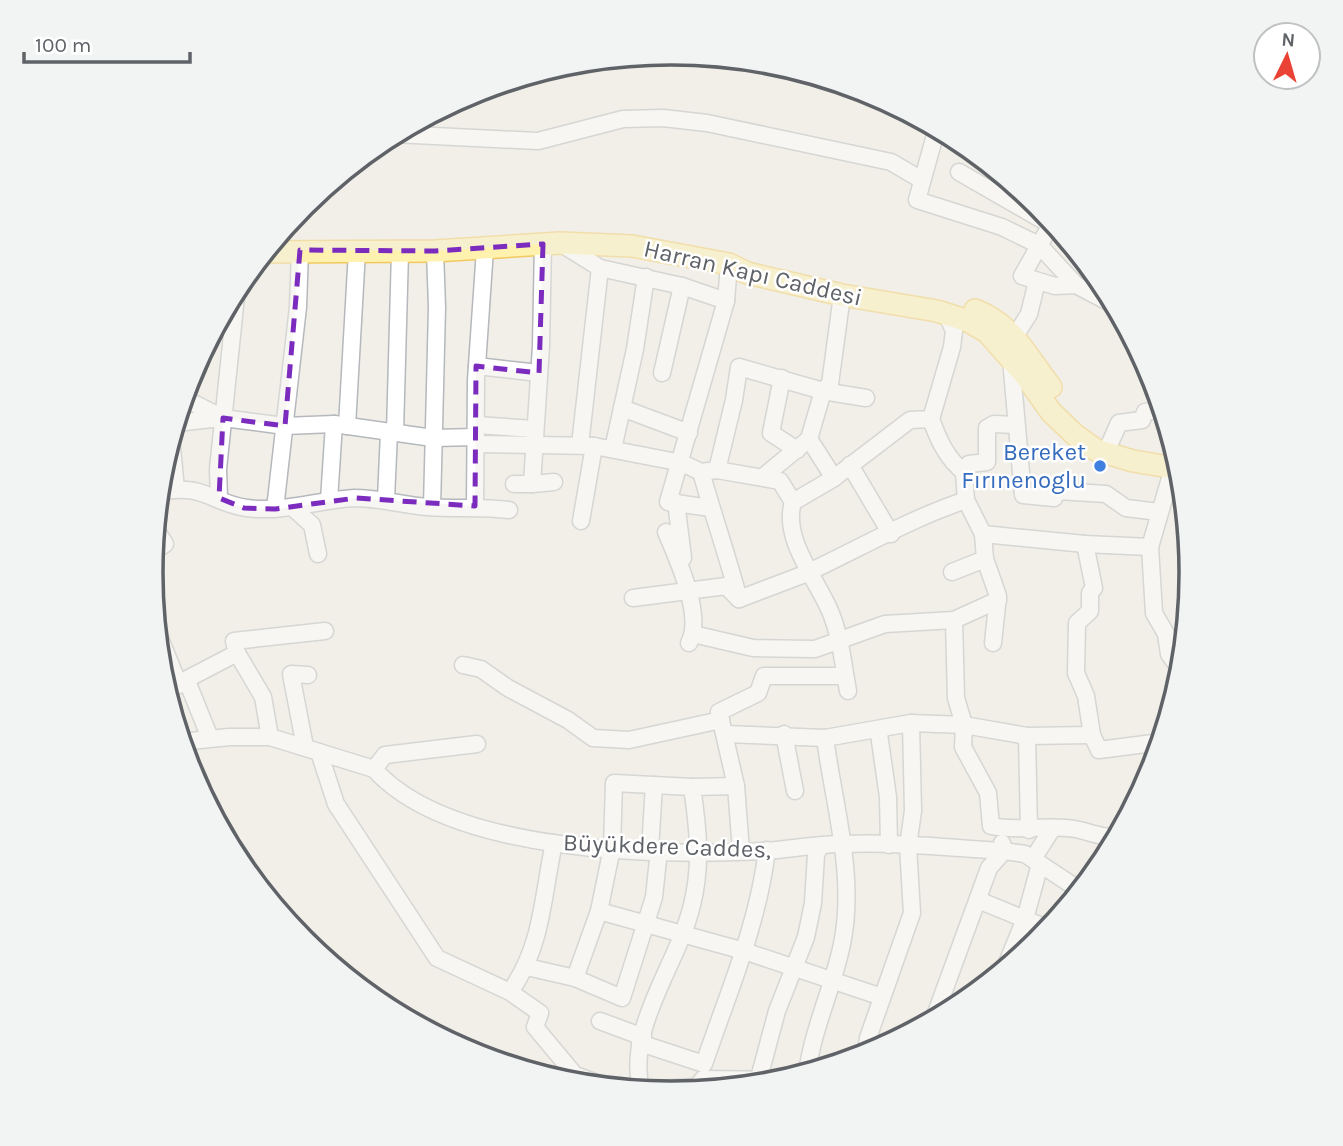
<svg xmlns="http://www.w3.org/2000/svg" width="1343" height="1146" font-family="Karla,sans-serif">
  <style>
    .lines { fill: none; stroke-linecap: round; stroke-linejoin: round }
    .minor-casing { stroke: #b5b8bc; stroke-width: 19 }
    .major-casing { stroke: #f2c960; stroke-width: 24 }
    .minor { stroke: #fff; stroke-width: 16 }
    .major { stroke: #fff2af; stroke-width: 21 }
    .marked { fill: none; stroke: #7b2cbf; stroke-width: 5; stroke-dasharray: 14 9; stroke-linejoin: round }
    .shop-dot { fill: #3f7fe0; stroke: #fff; stroke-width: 2.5 }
    .labels { text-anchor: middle; stroke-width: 5; stroke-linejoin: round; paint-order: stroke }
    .street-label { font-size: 24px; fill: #5f6368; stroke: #fff }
    .shop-label { font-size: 24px; fill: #366cbe; stroke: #fff; text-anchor: end }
    .rim { fill: none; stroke: #5f6368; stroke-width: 3.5 }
  </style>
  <rect width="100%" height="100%" fill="#f1efe8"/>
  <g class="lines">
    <defs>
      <g id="minor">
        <polyline points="937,128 917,200 1002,227 1039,245 1076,285"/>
        <polyline points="394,134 538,141 623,119 663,118 707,123 891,162 920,179"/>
        <polyline points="959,172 1051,225"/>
        <polyline points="1053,221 1022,276 1055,286 1076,285 1116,306"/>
        <polyline points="560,243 600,268 682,286 726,301"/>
        <polyline points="543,244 541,346 532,484 554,482"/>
        <polyline points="1015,336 1029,314 1037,281"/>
        <polyline points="1011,359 1023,495 1054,498 1058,491 1106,494 1126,508 1159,512"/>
        <polyline points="477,366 539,373"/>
        <polyline points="662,373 682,286"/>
        <polyline points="782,378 771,433 797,450"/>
        <polyline points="183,398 223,418 285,426 334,424 433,438 476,437"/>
        <polyline points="622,408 689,433"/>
        <path d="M931 419C938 439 947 459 964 472"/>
        <polyline points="476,425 535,429"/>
        <polyline points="347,426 357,251"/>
        <polyline points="173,430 177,423 220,418"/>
        <polyline points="395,432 400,252"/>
        <polyline points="171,438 176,489"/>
        <polyline points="809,439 834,478"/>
        <polyline points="1110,443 1119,423 1142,420 1145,412 1163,409"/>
        <path d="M476 444 594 446 682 463 701 472 717 470 780 481 793 502C782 539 816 578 830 611 841 637 843 664 848 691"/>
        <polyline points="580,445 600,268"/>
        <polyline points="613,449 635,349 646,277"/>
        <polyline points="850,465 891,534"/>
        <polyline points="1173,468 1150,547 1154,613 1166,634 1169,654 1181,671 1181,679"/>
        <polyline points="717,470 734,400 739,367 823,391 866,398"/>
        <path d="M701 472C713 514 727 555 739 599"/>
        <polyline points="764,476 809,439 823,391 830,384 842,295"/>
        <polyline points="514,484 532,484"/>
        <path d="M159 492C206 483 210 503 247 508 283 513 318 500 354 498 380 498 403 505 428 507 455 509 482 507 509 510"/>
        <polyline points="219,498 218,469 237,287"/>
        <polyline points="386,499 389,432"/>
        <polyline points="329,500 334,424"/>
        <polyline points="676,502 683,558"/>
        <polyline points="793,502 834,478 910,420 931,419 952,347 954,331 946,313"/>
        <polyline points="475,506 476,380 485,249"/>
        <polyline points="292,507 312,525 318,554"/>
        <polyline points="432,507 437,307 435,251"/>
        <polyline points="711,508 668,502 726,301 729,264"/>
        <polyline points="275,509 298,307 300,250"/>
        <polyline points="581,521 594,446"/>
        <path d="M666 532C677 558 704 616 689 643"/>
        <polyline points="983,534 1085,544 1150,547"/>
        <polyline points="1085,544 1094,588 1090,593 1090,611 1077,623 1076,673 1086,696 1092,735 1099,750 1161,742"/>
        <polyline points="153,552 165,544 155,528"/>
        <path d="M811 571C862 547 912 518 966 500"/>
        <polyline points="952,572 985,559"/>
        <polyline points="633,598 726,586 739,599"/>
        <polyline points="739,599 810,572"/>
        <path d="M954 620 956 698 964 725 963 747 988 793 991 826C1019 832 1048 824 1075 829 1091 832 1103 839 1118 836"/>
        <polyline points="157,631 179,685"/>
        <polyline points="693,634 753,648 815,649 885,624 954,620 998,600"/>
        <polyline points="993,643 998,596 985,559 983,534 966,500 964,472 969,464 987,462 987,428 994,424 1015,425"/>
        <polyline points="237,653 234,641 325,631"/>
        <polyline points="463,665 481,669 508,688 568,720 593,738 629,740 721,720"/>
        <polyline points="187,681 210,738"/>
        <polyline points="166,690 237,653 263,697 270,737"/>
        <polyline points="875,730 879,734 888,797 889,845"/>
        <polyline points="725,734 825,738 911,723 964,725 1027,736 1092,735"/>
        <polyline points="784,734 795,791"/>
        <polyline points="1027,736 1029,830"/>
        <path d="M181 742 229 737H270L374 769C450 854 658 856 765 851 791 849 818 844 844 844 897 842 951 848 1004 851L1025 854 1081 891"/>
        <polyline points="305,747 291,674 308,675"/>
        <polyline points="319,752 336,804 437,958 510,992 540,1013 535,1027 575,1075 608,1087"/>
        <polyline points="1156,760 1159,742"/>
        <polyline points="374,769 385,755 477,744"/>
        <polyline points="692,787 614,783 612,848 599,911 744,951 882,997"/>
        <polyline points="1137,801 1143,783 1149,778"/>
        <polyline points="650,850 654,785"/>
        <polyline points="741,851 736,786 719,712 758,693 764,676 845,676"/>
        <polyline points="1033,859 1052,829"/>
        <polyline points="978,900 1049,929"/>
        <polyline points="599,911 575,978 622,998 654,897 659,850"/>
        <polyline points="527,967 575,978"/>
        <polyline points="1004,970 1025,919 1040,864"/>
        <path d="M510 992C543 945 542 898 554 843"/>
        <polyline points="600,1021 643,1037"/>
        <polyline points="933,1021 989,868 1004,851 1002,843"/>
        <path d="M640 1043 704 1064C728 993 758 925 767 850"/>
        <polyline points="865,1056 868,1038 912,913 908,846 913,811 911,723"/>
        <path d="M807 1073C813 1028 833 988 842 944 856 876 834 806 825 738"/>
        <polyline points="759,1078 777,1011 806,937 813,903 816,855 820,846"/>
        <polyline points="632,1090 697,1087 703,1079 786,1080"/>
        <path d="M641 1091C626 1025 677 967 692 905 702 865 698 828 692 787L736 786"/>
      </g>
      <g id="major">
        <polyline points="265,252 435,251 560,243 632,246 729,264 747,273 842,295 937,311 968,321 987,332 1025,375 1051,412 1074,434 1096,450 1133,461 1181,469"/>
        <path d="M975 310C1014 325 1027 357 1051 387"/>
      </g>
    </defs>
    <use href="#minor" class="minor-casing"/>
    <use href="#major" class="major-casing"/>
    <use href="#minor" class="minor"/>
    <use href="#major" class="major"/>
  </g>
  <path d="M0 0H1343V1146H0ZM543 244 539 373 476 366 475 506 356 498 275 509 244 508 219 498 223 418 285 426 300 250 435 251Z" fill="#f1efe8" fill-opacity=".55" fill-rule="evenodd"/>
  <path class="marked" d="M543 244 539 373 476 366 475 506 356 498 275 509 244 508 219 498 223 418 285 426 300 250 435 251Z"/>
  <circle class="shop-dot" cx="1100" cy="466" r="7"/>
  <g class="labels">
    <g class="street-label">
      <text transform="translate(753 273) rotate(13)" y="8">Harran Kapı Caddesi</text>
      <text transform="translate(667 846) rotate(2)" y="8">Büyükdere Caddes,</text>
    </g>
    <g class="shop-label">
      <text x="1086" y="460">Bereket<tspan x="1086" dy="28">Fırınenoglu</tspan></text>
    </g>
  </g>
  <path d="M0 0H1343V1146H0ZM163 573a508 508 0 1 1 1016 0a508 508 0 1 1-1016 0Z" fill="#f2f3f3" fill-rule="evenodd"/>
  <path class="rim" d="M163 573a508 508 0 1 1 1016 0a508 508 0 1 1-1016 0Z"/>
  <g transform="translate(1287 56) rotate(5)"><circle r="33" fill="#ffffff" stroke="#bfc1c3" stroke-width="2"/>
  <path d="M0-5L12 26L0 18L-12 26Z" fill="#ea4335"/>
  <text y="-10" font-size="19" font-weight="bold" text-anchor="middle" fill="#5f6368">N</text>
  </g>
  <path d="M24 52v10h166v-10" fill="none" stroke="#5f6368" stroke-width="3.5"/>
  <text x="35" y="52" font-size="21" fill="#5f6368" stroke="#ffffff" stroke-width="5" paint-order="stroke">100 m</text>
</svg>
